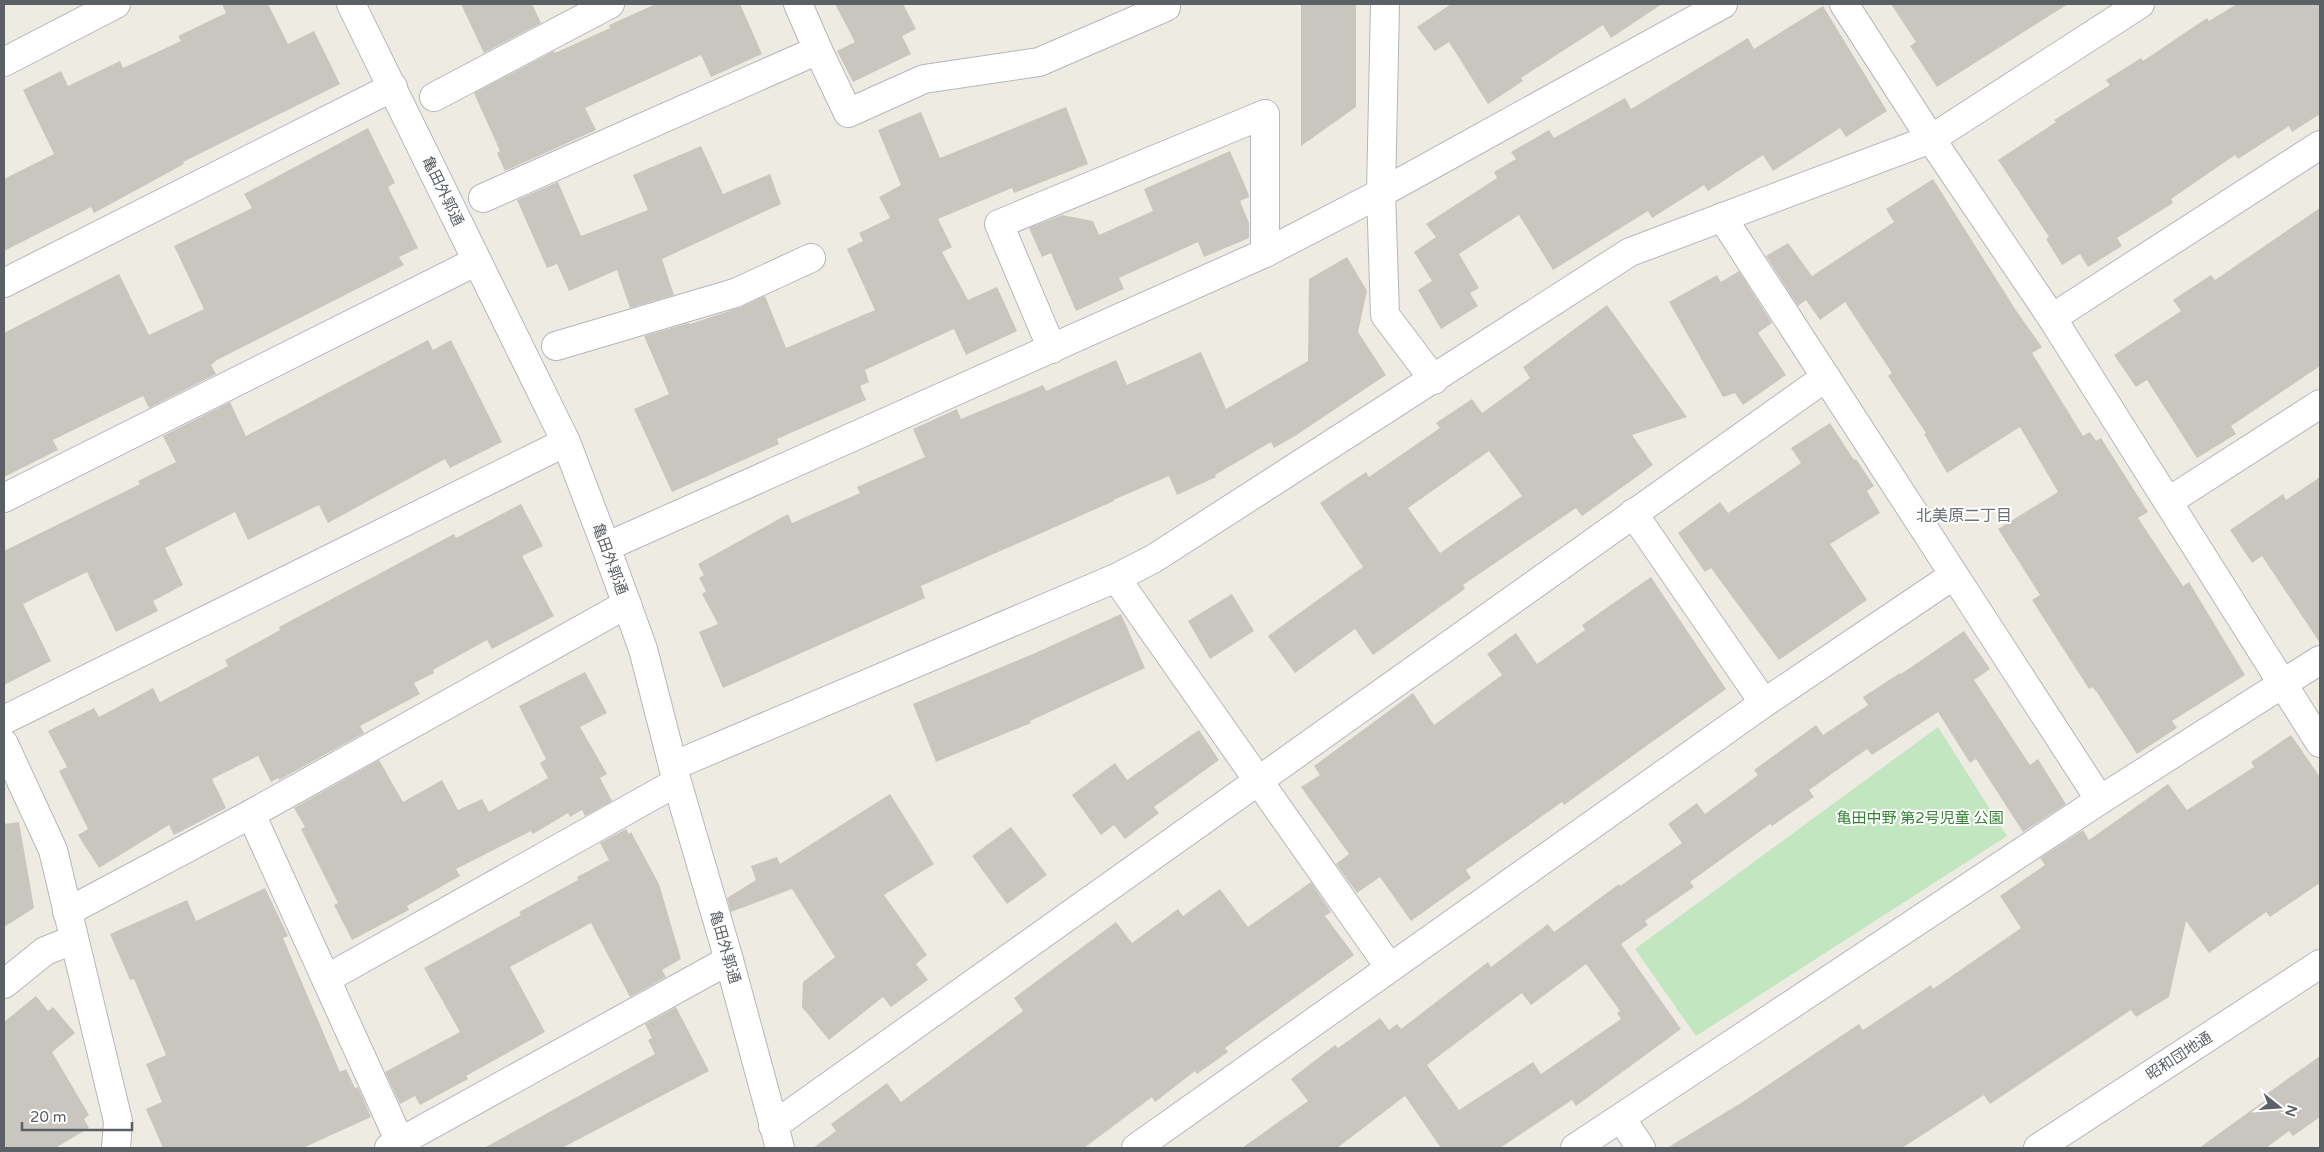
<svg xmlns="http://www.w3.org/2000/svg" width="2324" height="1152" font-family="'Varela Round','Noto Sans JP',sans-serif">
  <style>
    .green { fill: #c2e6bf }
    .building { fill: #c9c6c0; fill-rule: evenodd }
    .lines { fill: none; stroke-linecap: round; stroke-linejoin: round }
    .minor-casing { stroke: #b4b7bb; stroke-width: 30 }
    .tertiary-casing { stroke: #b4b7bb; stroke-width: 30 }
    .minor { stroke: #fff; stroke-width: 28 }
    .tertiary { stroke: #fff; stroke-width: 28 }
    .labels { text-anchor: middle; stroke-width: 4; stroke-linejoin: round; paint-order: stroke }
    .street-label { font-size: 15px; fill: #5b6064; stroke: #fff }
    .park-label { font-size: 15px; fill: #348333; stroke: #fff }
    .neighbourhood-label { font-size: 16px; fill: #6c7276; stroke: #fff }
  </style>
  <rect width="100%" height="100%" fill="#eeebe3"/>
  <polygon class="green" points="1938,727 2007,836 1696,1036 1635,949"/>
  <g class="building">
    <polygon points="222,4 268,4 288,44 314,31 340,84 183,162 184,164 94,213 91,207 4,251 4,179 54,154 23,90 61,71 68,86 120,61 123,68 181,41 178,36 226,13"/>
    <polygon points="461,4 532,4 541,23 484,53"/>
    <polygon points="656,4 740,4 762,54 711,77 701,55 585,108 596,130 505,171 497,153 500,151 474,93 554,51 555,53 610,28 609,25"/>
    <polygon points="835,4 903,4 916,29 902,36 911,54 853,82 837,51 855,42"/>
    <polygon points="1301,4 1356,4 1356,107 1301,146"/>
    <polygon points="1451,4 1662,4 1611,38 1603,25 1521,78 1523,81 1488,104 1449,42 1435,51 1417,27"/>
    <polygon points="1891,4 2068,4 1937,87 1910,46 1916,42"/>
    <polygon points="2237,4 2320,4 2320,114 2292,132 2289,126 2238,159 2235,155 2171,199 2173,203 2117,238 2122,246 2088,267 2080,254 2062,265 2046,239 2049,237 1998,160 2056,122 2054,120 2110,85 2106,80 2141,58 2143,61 2207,18 2209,21"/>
    <polygon points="1823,6 1887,111 1846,137 1840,128 1773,171 1763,155 1708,191 1704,185 1652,218 1648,211 1553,270 1519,215 1459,254 1479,288 1470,293 1478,306 1441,329 1418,290 1432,281 1414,252 1436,237 1426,224 1497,178 1494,172 1516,159 1511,152 1549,130 1554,138 1625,98 1631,109 1748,38 1754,49"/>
    <polygon points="1066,107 1088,164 1014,193 1012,188 938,219 952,247 942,252 968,300 997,287 1017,331 966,355 954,329 865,370 869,382 860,386 866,400 777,439 779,444 672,492 634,409 669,394 644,336 689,323 690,324 741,307 765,296 786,348 875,310 847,249 863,241 859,233 890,218 879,197 901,185 878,130 921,112 940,158"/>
    <polygon points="368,128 395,183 388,187 418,248 399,257 404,265 217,360 211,365 216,374 149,408 143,396 53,440 58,450 4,477 4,333 119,274 149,335 204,309 174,246 252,208 244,194"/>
    <polygon points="701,146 723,194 770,174 781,204 662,259 674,295 630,308 617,270 569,291 557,264 547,268 517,200 558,182 581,236 648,210 633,175"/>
    <polygon points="1230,151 1249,195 1249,197 1240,201 1249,223 1249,238 1204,257 1198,242 1119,278 1124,289 1076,311 1051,253 1042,257 1029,228 1062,215 1093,221 1099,235 1153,211 1144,189"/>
    <polygon points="1933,179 2017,312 2042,347 2032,353 2083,436 2090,432 2096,441 2101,438 2148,512 2138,518 2183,586 2189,582 2245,675 2172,721 2177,728 2137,754 2096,691 2092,687 2089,689 2032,600 2040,595 1998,529 2058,492 2020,427 1947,473 1924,434 1926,433 1888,376 1892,373 1845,302 1820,320 1806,300 1798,306 1766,256 1788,243 1812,276 1894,222 1886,209"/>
    <polygon points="2320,208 2320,366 2231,426 2236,434 2197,458 2147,380 2136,387 2114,355 2181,311 2173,300 2211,275 2215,280"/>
    <polygon points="1347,257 1367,291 1358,332 1386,375 1295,436 1274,448 1271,442 1215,475 1216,477 1177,495 1169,476 1113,500 1114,501 921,586 925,598 723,688 699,632 718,624 702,594 706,591 699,578 704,575 698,564 788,514 792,523 860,493 857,487 925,457 913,429 957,409 961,419 1043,385 1046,391 1116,360 1127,385 1201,352 1226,409 1308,361 1309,279"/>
    <polygon points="1739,271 1772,323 1758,333 1786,375 1743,405 1735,393 1723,397 1669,302 1717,275 1721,282"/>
    <path d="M1607 305 1687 417 1632 435 1653 465 1582 516 1576 508 1463 585 1465 589 1373 655 1355 629 1295 673 1268 636 1363 567 1320 503 1366 472 1369 477 1440 428 1436 423 1472 399 1482 413 1530 378 1523 367ZM1489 451 1522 496 1440 553 1408 508Z"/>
    <polygon points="428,340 433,350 451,340 502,442 450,468 445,459 328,523 319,505 248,540 235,512 165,548 183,585 153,601 158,611 116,632 87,572 23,604 51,661 4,685 4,551 140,484 138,481 176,462 163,436 230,402 246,436"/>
    <polygon points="1830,423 1854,460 1856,459 1874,486 1867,491 1880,513 1830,544 1867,600 1779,660 1711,568 1705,572 1678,533 1720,502 1728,513 1801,463 1791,448"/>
    <polygon points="2320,477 2320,643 2262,556 2252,563 2230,530 2283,494 2286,500"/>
    <polygon points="521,504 543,546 522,556 554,616 492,649 487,640 433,670 434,673 414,683 420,694 360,726 364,733 279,780 278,778 271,782 258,756 212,779 226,808 174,835 169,825 99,868 78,835 88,829 59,771 67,767 48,731 94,708 99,717 153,688 160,702 228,666 225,660 280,630 279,627 454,534 456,538"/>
    <polygon points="1651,577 1726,689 1564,805 1562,802 1466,870 1471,878 1411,921 1380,877 1357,893 1336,864 1349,854 1301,787 1320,775 1314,766 1413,693 1434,725 1502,675 1487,654 1516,633 1537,664 1585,630 1582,625"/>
    <polygon points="1232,594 1254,631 1210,659 1188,621"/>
    <polygon points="1121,614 1145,668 1030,721 1031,723 936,762 913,704 1033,654"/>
    <path d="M1964 631 1990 669 1974 680 2030 765 2038 759 2066 804 2023 832 1976 759 1970 763 1938 712 1872 755 1867 749 1809 790 1814 797 1772 826 1770 824 1690 882 1694 887 1645 921 1648 925 1621 944 1681 1029 1576 1106 1572 1100 1500 1148H1441L1405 1096 1337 1148H1242L1308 1101 1291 1079 1335 1045 1338 1048 1380 1018 1389 1030 1397 1024 1401 1029 1488 962 1491 967 1548 924 1554 932 1619 884 1620 886 1682 843 1668 824 1697 803 1705 814 1758 775 1754 770 1816 725 1823 735 1868 705 1863 697 1900 673 1901 674ZM1586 964 1620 1011 1617 1013 1621 1019 1541 1074 1533 1062 1459 1110 1427 1065 1522 993 1531 1005Z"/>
    <polygon points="585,672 607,713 580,727 607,774 600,778 612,801 585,816 582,810 570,817 568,813 533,834 531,831 456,869 460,876 407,906 409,910 352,940 334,905 338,903 301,829 305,827 294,808 379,760 403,802 442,780 458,810 482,799 489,812 548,778 540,763 546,759 519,706"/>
    <polygon points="1199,730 1219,760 1154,807 1159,813 1125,839 1114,825 1101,835 1072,795 1115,763 1127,780"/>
    <polygon points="2291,735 2320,777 2320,883 2270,917 2266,912 2209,953 2186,921 2169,997 2136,1017 2131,1010 1990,1104 1984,1095 1902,1148 1667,1148 1741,1103 1859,1024 1863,1030 1931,985 1933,989 2021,928 2000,896 2045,865 2040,858 2083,830 2089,840 2168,784 2187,810 2254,767 2251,762"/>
    <polygon points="890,794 934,864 884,895 927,955 916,964 928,980 891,1007 883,997 829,1040 802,1007 803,982 835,957 792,889 731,912 727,898 756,880 751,866 777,857 780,864"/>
    <polygon points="19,822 34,908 4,927 4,824"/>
    <polygon points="1011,827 1047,875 1007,904 972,856"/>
    <polygon points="626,829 629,834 631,832 659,884 681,959 662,970 666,977 630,997 591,923 510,967 545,1032 466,1076 468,1079 420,1105 415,1096 400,1104 385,1072 460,1032 424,968 521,915 519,912 578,880 577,877 609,860 600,843"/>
    <polygon points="1311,882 1331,912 1325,916 1354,955 1225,1048 1228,1052 1197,1074 1195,1071 1155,1102 1152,1097 1084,1148 813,1148 836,1131 831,1124 887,1083 901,1102 1023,1011 1014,998 1116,922 1132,943 1178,909 1183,916 1220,889 1248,927"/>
    <polygon points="265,888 288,936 283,938 340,1072 346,1069 355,1088 358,1087 371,1117 303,1148 163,1148 146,1109 162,1102 146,1064 166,1055 134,979 130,980 110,934 187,900 196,921"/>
    <polygon points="36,996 48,1011 53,1007 75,1033 52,1052 89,1115 84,1119 89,1128 55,1148 4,1148 4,1022"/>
    <polygon points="676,1007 709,1071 562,1148 484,1148 655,1054 648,1040 652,1038 645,1024"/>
    <polygon points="2320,1056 2320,1117 2293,1136 2289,1131 2266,1148 2199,1148 2267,1099 2265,1095"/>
  </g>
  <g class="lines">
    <defs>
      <g id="minor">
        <polyline points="798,4 818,50 848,113 924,79 1039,62 1166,7 1166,4"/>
        <polyline points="1385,4 1381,193 1385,315 1434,380"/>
        <polyline points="1844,4 1931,139 2052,318 2320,743"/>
        <polyline points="4,62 116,4"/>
        <polyline points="434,97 610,4"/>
        <polyline points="483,198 818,50"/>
        <polyline points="1722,217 2100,800"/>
        <polyline points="4,283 393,87"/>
        <polyline points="2052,318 2320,145"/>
        <polyline points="556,346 735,293 811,258"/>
        <polyline points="1052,349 999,224 1265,114 1265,253"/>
        <polyline points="4,498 477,261"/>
        <polyline points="2169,501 2320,404"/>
        <polyline points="1633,513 1764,703"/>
        <polyline points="606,547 1265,253 1381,193 1723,4"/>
        <polyline points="1116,578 1390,968"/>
        <polyline points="4,720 566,442"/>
        <polyline points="4,744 53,850 118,1121 116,1148"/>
        <polyline points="673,766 1116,578 1153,559 1630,252 1931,139 2140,4"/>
        <polyline points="251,814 400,1142"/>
        <polyline points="67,912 251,814 627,604"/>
        <polyline points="326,979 677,782"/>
        <polyline points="4,984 45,951 73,940"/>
        <polyline points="1621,1118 1641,1148"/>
        <polyline points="773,1126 1826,377"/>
        <polyline points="389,1148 729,960"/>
        <polyline points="1136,1148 1764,703 1954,575"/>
        <polyline points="1575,1148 2100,800 2320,660"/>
      </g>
      <g id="tertiary">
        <polyline points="351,4 566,442 606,547 643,649 677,782 729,960 780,1148"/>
        <polyline points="2038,1148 2320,964"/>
      </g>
    </defs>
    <use href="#minor" class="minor-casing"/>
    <use href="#tertiary" class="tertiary-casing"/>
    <use href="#minor" class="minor"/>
    <use href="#tertiary" class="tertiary"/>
  </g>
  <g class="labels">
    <g class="street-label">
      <text transform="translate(443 191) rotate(64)" y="5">亀田外郭通</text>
      <text transform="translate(610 559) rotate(70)" y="5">亀田外郭通</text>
      <text transform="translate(725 947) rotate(74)" y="5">亀田外郭通</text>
      <text transform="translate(2179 1056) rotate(-33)" y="5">昭和団地通</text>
    </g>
    <g class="park-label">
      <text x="1920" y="823">亀田中野 第2号児童 公園</text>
    </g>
    <g class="neighbourhood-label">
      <text x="1964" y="521">北美原二丁目</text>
    </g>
  </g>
  <rect width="2324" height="1152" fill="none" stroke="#5b6064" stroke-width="10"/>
  <g transform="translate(2279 1107) rotate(107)" stroke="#ffffff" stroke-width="4" paint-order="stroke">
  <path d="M0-4L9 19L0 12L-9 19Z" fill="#5b6064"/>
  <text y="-8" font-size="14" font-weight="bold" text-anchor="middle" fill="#5b6064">N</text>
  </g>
  <path d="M22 1122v8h110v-8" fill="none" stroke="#5b6064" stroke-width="2.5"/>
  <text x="30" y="1122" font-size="15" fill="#5b6064" stroke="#ffffff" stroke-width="4" paint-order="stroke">20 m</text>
</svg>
